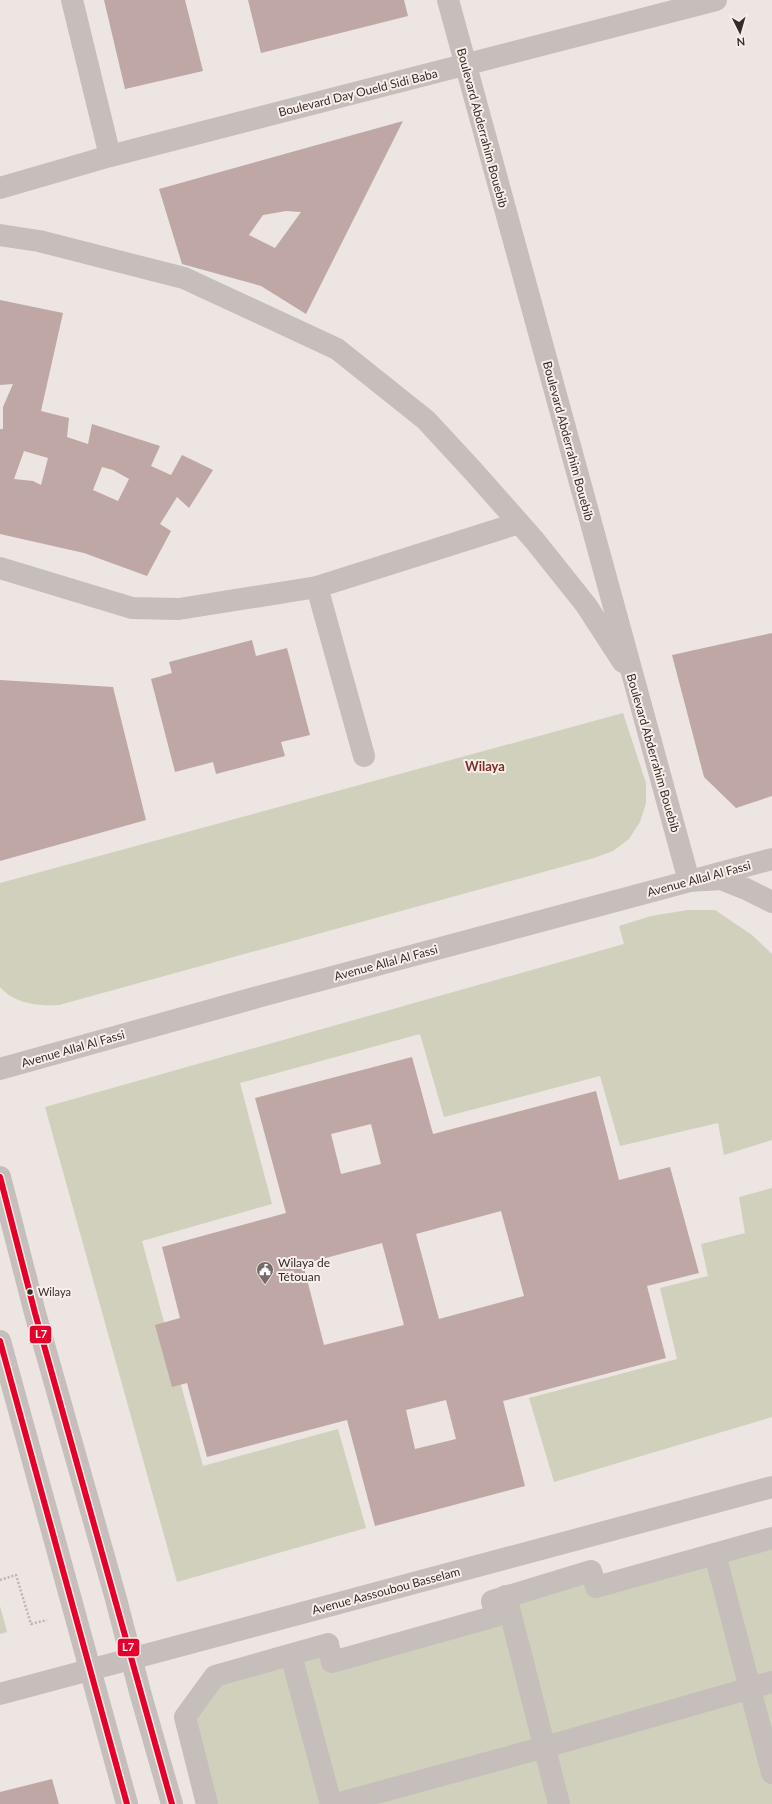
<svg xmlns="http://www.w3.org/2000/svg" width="772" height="1804" font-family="Lato,sans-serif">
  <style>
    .green { fill: #d0d0bc }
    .building { fill: #bea7a4; fill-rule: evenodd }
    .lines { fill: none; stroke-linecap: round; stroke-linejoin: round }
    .path { stroke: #beb6b3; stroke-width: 2.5; stroke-dasharray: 2 2; stroke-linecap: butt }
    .minor { stroke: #c5bebb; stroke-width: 22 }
    .bus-1-casing { stroke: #f8efe9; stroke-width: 9 }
    .bus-1 { stroke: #e4002b; stroke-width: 6 }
    .bus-dot { fill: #362b29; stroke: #f8efe9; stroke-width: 1.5 }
    .labels { text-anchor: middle; stroke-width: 4; stroke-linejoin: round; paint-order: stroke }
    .bus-label { font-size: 11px; fill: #362b29; stroke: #f8efe9; text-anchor: start }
    .street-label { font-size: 12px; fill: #362b29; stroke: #f8efe9 }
    .poi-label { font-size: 12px; fill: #362b29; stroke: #f8efe9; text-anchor: start }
    .neighbourhood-label { font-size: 13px; font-weight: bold; fill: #7f2d28; stroke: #f8efe9 }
    .line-badge { stroke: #f8efe9; stroke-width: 1.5 }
    .badge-label { font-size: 11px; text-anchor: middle; font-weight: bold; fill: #fff }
  </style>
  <rect width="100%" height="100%" fill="#ece5e1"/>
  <g class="green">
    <path d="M623 713 646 783V803L640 822 629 839 613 851 594 858 59 1005C38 1006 15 1004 0 987V883Z"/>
    <polygon points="688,910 715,910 752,935 772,954 772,1140 724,1155 718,1123 620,1146 600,1076 444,1117 420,1034 240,1083 272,1204 142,1241 203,1466 338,1429 366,1528 177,1582 45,1107 624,944 619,926 651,916"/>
    <polygon points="772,1188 772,1417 554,1482 529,1398 677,1359 660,1288 708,1276 701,1244 745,1233 739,1197"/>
    <polygon points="772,1538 772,1804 207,1804 185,1717 215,1676 328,1644 332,1661 496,1616 492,1601 591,1571 596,1586"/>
    <polygon points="0,1606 7,1632 0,1634"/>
  </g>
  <g class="building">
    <polygon points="104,0 185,0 203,71 125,89"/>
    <polygon points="248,0 404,0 408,16 261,53"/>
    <path d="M403 121 306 314 261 286 182 264 159 189ZM286 211 301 212 275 248 249 235 263 215Z"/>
    <path d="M0 300 63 313 41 411 69 418 67 437 88 444 92 424 160 446 151 466 171 475 182 455 213 470 189 508 177 497 160 524 171 531 147 576 84 553 0 534V429H3V407L13 384 0 385ZM24 451 48 458 41 485 33 481 14 479ZM102 467 113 470 129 479 118 501 93 490Z"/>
    <polygon points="772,633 772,796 736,808 704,777 672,655"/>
    <polygon points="252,640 256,656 287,648 310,735 281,742 285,756 216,774 213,762 175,772 151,679 172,673 169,662"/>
    <polygon points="0,680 113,687 146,820 0,861"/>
    <path d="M412 1057 433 1134 596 1091 619 1180 670 1167 699 1273 647 1286 666 1358 503 1401 525 1486 375 1526 347 1420 207 1457 187 1383 172 1387 155 1325 180 1318 162 1247 286 1213 255 1098ZM371 1124 381 1164 341 1174 331 1134ZM501 1211 524 1296 439 1319 416 1234ZM382 1243 404 1325 324 1345 303 1264ZM446 1400 456 1439 415 1449 406 1410Z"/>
    <polygon points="52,1779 59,1804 0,1804 0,1792"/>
  </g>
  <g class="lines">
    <polyline class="path" points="0,1580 16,1575 31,1624 47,1620"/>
    <g class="minor">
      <polyline points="72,0 110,156"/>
      <polyline points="448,0 689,881 721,879 746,889 772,902"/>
      <polyline points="0,188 110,156 716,0"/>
      <polyline points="0,235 39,241 184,278 337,349 426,420 474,472 535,541 586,605 623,662"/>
      <polyline points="0,568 132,608 179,609 317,587 519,523"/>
      <polyline points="317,587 364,756"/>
      <polyline points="0,1069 265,995 772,859"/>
      <polyline points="0,1177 35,1313 116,1599 140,1692 172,1804"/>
      <polyline points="0,1341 127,1804"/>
      <polyline points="715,1554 772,1773"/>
      <polyline points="506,1596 559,1804"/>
      <polyline points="291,1655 331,1804"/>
      <polyline points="0,1694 772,1487"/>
      <polyline points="207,1804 185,1717 215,1676 328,1644 332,1662 496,1616 492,1601 591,1571 596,1587 772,1538"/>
      <polyline points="336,1804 545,1747 772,1682"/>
    </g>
    <defs>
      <g id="bus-1">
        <polyline points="0,1177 35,1313 172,1804"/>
        <polyline points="0,1341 127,1804"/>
      </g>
    </defs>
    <use href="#bus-1" class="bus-1-casing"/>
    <use href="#bus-1" class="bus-1"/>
  </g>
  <defs>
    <symbol id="civic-pin" viewBox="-11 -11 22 30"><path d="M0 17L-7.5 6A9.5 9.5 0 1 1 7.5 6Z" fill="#766c69" stroke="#f8efe9"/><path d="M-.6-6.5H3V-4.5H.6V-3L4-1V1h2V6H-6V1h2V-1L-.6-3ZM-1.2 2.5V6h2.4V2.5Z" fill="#fff"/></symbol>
  </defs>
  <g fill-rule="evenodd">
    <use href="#civic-pin" x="255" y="1260" width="20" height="27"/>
  </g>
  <circle class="bus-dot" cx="30" cy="1292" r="3.5"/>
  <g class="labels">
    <g class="bus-label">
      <text x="38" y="1296">Wilaya</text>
    </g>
    <g class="street-label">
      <text transform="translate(358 93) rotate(-14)" y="4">Boulevard Day Oueld Sidi Baba</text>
      <text transform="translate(482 128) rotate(75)" y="4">Boulevard Abderrahim Bouebib</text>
      <text transform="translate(568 441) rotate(75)" y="4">Boulevard Abderrahim Bouebib</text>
      <text transform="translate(653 753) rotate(74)" y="4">Boulevard Abderrahim Bouebib</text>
      <text transform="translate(699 879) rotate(-15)" y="4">Avenue Allal Al Fassi</text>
      <text transform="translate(386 963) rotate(-15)" y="4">Avenue Allal Al Fassi</text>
      <text transform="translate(73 1049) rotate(-16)" y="4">Avenue Allal Al Fassi</text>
      <text transform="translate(386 1591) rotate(-15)" y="4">Avenue Aassoubou Basselam</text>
    </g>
    <g class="poi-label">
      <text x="278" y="1267">Wilaya de<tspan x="278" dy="14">Tétouan</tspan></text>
    </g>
    <g class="neighbourhood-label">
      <text x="485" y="771">Wilaya</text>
    </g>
  </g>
  <g class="line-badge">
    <rect x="29" y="1325" width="23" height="19" rx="4" fill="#e4002b"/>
    <rect x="117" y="1638" width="23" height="19" rx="4" fill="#e4002b"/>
  </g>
  <g class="badge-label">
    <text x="41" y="1338">L7</text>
    <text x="128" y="1651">L7</text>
  </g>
  <g transform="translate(740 32) rotate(175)" stroke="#f8efe9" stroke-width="3" paint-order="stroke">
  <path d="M0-3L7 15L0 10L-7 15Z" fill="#362b29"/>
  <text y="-6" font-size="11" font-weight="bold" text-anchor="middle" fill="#362b29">N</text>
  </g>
</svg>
